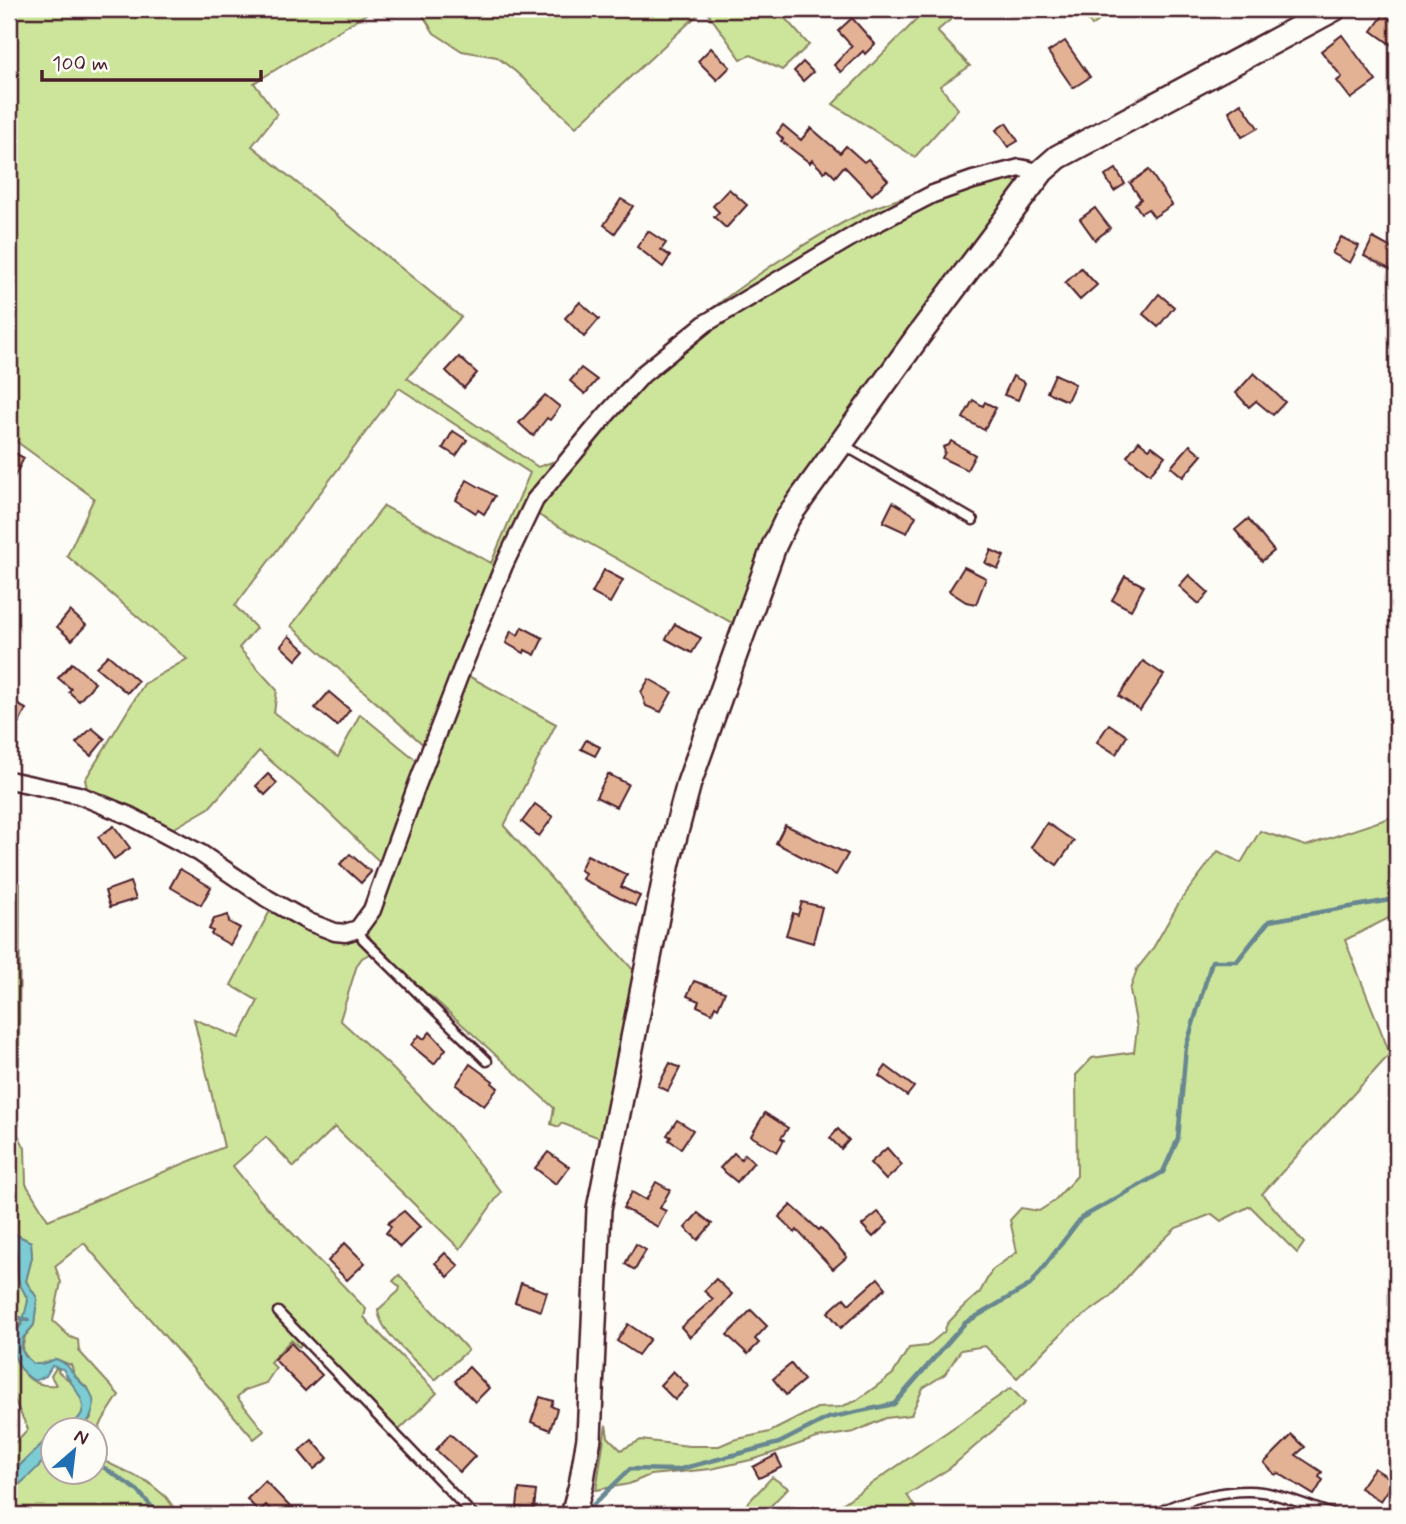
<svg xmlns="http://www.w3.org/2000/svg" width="1406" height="1524" font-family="Mynerve,sans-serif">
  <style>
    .green { fill: #cde59b; stroke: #8c8263; stroke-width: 2 }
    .water { fill: #7bccd4; stroke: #678790; stroke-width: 2 }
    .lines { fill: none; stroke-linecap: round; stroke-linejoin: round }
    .stream { stroke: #678790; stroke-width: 4.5 }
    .building { fill: #e3b295; stroke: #4a1f2b; stroke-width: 2 }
    .lane-casing { stroke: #4a1f2b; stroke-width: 13 }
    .street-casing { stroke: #4a1f2b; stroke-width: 21 }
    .secondary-casing { stroke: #4a1f2b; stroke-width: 28 }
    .lane { stroke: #fdfcf7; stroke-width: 8 }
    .street { stroke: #fdfcf7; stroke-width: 16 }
    .secondary { stroke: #fdfcf7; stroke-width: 23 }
  </style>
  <rect width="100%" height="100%" fill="#fdfcf7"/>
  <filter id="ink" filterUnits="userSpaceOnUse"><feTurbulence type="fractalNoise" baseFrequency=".0143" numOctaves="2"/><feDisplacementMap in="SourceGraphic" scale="14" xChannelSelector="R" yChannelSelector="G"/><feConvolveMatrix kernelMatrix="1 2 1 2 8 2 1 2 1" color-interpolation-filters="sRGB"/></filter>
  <g filter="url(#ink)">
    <g class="green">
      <polygon points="9,9 374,9 254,83 277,114 252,146 461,317 407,378 538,467 552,462 500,568 427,748 291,626 384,506 491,563 530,473 399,388 235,606 256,628 239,648 277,690 274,713 338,757 360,714 421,764 385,867 317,801 259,751 209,808 171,830 88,792 85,780 144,684 187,659 67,556 94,498 9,436"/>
      <polygon points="419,9 704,9 576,127 516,72 497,57 462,51 434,33"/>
      <polygon points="705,9 790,9 782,15 809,45 782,70 751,55 741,59"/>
      <polygon points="927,9 963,9 937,31 970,66 940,86 958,109 915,157 833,104"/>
      <polygon points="1080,9 1114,9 1092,26"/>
      <polygon points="1004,177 1019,183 791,499 736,625 533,512 629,395 677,352 760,293 935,197"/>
      <path d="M917 193 708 317 655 353C721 300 789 248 866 211 882 204 900 199 917 193Z"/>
      <path d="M463 673 556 724 504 826 635 972 605 1140 561 1123 559 1127 551 1124 554 1108 432 997 425 994C403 973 375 954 364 925Z"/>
      <polygon points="1392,817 1397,821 1397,914 1345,940 1390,1054 1262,1194 1304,1243 1297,1253 1250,1206 1221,1221 1212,1214 1176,1228 1142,1260 1110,1297 1068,1327 1017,1378 985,1346 961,1350 945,1374 923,1388 911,1415 886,1418 854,1432 817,1438 755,1459 711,1469 650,1475 629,1484 596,1490 606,1425 608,1437 621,1450 641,1440 689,1446 719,1446 733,1440 770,1432 817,1408 840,1407 856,1401 893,1374 909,1348 927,1346 944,1332 947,1324 962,1308 980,1292 992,1270 1017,1252 1010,1220 1021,1208 1039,1211 1053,1202 1077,1176 1076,1075 1092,1058 1134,1052 1137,1028 1130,990 1137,969 1152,950 1180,901 1218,851 1241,863 1260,831 1306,846"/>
      <polygon points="9,882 20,883 19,1065 9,1065"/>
      <polygon points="273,905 355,937 371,953 362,958 357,965 340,1020 391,1067 449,1126 501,1192 460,1249 335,1127 294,1167 266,1137 233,1166 260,1200 366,1309 364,1317 369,1323 437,1393 399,1430 309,1338 299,1347 291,1340 270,1362 276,1368 266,1383 245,1390 237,1397 264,1431 254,1439 84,1243 55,1266 61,1282 53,1321 70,1337 78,1340 79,1351 119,1395 103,1420 95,1438 94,1430 82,1429 91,1418 89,1390 75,1376 71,1365 56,1359 37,1365 31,1363 22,1350 25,1336 34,1325 37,1298 26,1281 32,1258 31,1242 9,1231 9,1108 19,1124 16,1131 25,1148 26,1184 48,1220 224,1147 194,1019 239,1038 258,1001 231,985"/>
      <path d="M9 1244 16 1252 18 1278 28 1301 26 1315 11 1340C16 1366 26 1388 56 1385L51 1376 56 1368 59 1370 58 1372C65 1376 79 1388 82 1399 88 1418 69 1429 52 1430V1434L9 1476V1449L28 1429 9 1389Z"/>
      <path d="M399 1275 468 1350 435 1380C420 1365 379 1332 378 1310L399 1291 400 1287 393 1281Z"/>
      <polygon points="1011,1388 1025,1403 950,1468 907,1495 918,1512 914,1515 826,1515"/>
      <polygon points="95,1446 106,1462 148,1482 166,1497 179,1515 9,1515 9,1494 45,1460 52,1449 52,1472 94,1472"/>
      <polygon points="772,1477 788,1488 762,1515 726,1515 746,1505"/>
    </g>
    <g class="water">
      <path d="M9 1231 31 1242 32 1257 26 1281 37 1298 34 1325 23 1338 21 1348 25 1356 34 1364H42L56 1359C67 1363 69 1368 76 1377 79 1382 84 1385 88 1389 99 1403 92 1419 81 1429H62C101 1412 76 1394 63 1369L52 1366 46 1376 35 1381C20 1374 10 1353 12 1336L22 1324 28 1301C26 1292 19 1287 18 1278 16 1265 22 1253 9 1244Z"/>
      <path d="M52 1434C53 1461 27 1476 9 1494V1476Z"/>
    </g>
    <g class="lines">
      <g class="stream">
        <polyline points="9,19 14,9"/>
        <polyline points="9,1316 28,1320"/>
        <polyline points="94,1461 137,1490 159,1515"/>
        <polyline points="587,1515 591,1507 630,1469 677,1470 779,1443 828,1418 894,1404 965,1323 1030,1285 1081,1218 1163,1172 1178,1139 1186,1047 1212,961 1237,961 1269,921 1396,899 1397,897"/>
      </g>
    </g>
    <g class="building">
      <polygon points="1384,14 1397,25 1397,40 1393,46 1372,31"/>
      <polygon points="852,18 875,44 865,54 863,51 841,72 834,65 852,46 838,31"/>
      <polygon points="1342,35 1376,81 1351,99 1337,81 1342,77 1321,51"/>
      <polygon points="1065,41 1090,77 1073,88 1048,52"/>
      <polygon points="711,48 730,67 717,80 698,61"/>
      <polygon points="803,62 813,72 803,81 794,71"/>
      <polygon points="1241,103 1258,128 1242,137 1229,111"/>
      <polygon points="1006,123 1018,141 1008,147 996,130"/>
      <polygon points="783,125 801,140 811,128 840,153 846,146 864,162 868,159 888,180 872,195 844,166 835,177 827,169 824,172 812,160 810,163 781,141 783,139 777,133"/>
      <polygon points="1116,169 1125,184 1114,191 1105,176"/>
      <polygon points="1149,170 1172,205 1154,217 1148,209 1141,213 1135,204 1141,199 1130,183"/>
      <polygon points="729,189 747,205 726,228 714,217 719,212 713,206"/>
      <polygon points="621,199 633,206 615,233 604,225"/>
      <polygon points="1095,208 1110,228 1095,240 1080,219"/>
      <polygon points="648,231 666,243 661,250 670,256 663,267 637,247"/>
      <polygon points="1341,237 1359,246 1350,263 1332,253"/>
      <polygon points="1373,238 1397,251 1397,273 1364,256"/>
      <polygon points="1081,268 1097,285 1080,300 1065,283"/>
      <polygon points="1159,294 1174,307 1158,327 1143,314"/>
      <polygon points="580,302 599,319 584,337 565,318"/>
      <polygon points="459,357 477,373 464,388 446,371"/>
      <polygon points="581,368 597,380 585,394 570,381"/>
      <polygon points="1254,373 1285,402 1273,415 1256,401 1249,407 1236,393"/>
      <polygon points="1055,374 1075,384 1067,401 1047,392"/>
      <polygon points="1013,376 1025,383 1018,400 1004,395"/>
      <polygon points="545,395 560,407 550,420 547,418 533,436 519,423"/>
      <polygon points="973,400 983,406 985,402 996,408 984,430 963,418"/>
      <polygon points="453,431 467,440 456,456 443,448"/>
      <polygon points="951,441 975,455 967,470 942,458 945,452 943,447 949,445"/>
      <polygon points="1139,441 1149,449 1152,446 1165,456 1150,474 1127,456"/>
      <polygon points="1190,445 1202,455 1183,477 1171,467"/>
      <polygon points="9,450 24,458 9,487"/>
      <polygon points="467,480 495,496 484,514 478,510 476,513 456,500"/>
      <polygon points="893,502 916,516 907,533 883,522"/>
      <polygon points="1248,519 1274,551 1262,561 1235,530"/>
      <polygon points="991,550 1004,556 998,569 985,563"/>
      <polygon points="964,567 986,578 976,604 966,602 949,591"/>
      <polygon points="604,570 623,580 610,603 592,593"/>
      <polygon points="1189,575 1209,593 1199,604 1179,586"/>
      <polygon points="1125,576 1144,586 1131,610 1112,600"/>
      <polygon points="70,611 86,625 72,640 57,627"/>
      <polygon points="675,624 701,638 692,653 666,639"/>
      <polygon points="522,627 543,638 535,655 525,650 524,653 506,643 511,631 518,635"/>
      <polygon points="289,636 305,650 296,660 281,646"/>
      <polygon points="108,655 138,681 127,693 96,667"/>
      <polygon points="1143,661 1164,675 1140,710 1119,696"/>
      <polygon points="72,663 95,683 79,701 69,692 71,689 58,678"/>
      <polygon points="649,679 672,692 661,712 646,706 641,692"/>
      <polygon points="329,692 350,710 337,726 315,708"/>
      <polygon points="9,700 26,709 17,726 9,721"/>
      <polygon points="1109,724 1127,736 1116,754 1097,742"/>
      <polygon points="92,728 105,739 91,756 76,743"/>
      <polygon points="586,740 600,747 595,756 581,749"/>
      <polygon points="268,774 277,783 265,795 256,786"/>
      <polygon points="608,774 628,784 616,807 596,797"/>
      <polygon points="535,804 553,817 539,836 522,822"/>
      <polygon points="1047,823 1074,841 1057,865 1031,847"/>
      <polygon points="785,825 848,854 836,875 776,843"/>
      <polygon points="114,826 130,848 114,859 98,837"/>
      <polygon points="350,854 371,872 361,883 340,864"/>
      <polygon points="587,855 627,875 621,887 640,896 635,906 582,879 585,873 580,870"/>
      <polygon points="180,869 211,887 201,905 170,887"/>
      <polygon points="130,882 136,899 110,907 105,891"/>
      <polygon points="802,902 822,907 813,943 786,935 793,913 798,915"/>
      <polygon points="228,915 229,922 240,928 230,945 211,934 213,931 209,929 214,919"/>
      <polygon points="694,981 725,992 718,1008 715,1006 712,1013 697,1006 699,1001 687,996"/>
      <polygon points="430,1032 446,1049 434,1064 411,1045 419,1035 424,1039"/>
      <polygon points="670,1063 680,1068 668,1091 658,1086"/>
      <polygon points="470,1064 493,1081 492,1083 498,1088 484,1106 456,1085"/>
      <polygon points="886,1066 914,1087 907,1096 879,1076"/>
      <polygon points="765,1113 788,1128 781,1138 784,1140 777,1152 751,1136"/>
      <polygon points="677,1120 693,1130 681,1148 669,1140 671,1137 667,1135"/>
      <polygon points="838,1129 849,1140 841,1149 830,1138"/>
      <polygon points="887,1148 902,1165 886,1180 870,1163"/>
      <polygon points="548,1152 569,1167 556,1184 535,1168"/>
      <polygon points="734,1153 741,1159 745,1154 754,1162 737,1182 720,1168"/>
      <polygon points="656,1182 670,1190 660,1208 666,1211 658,1227 623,1208 632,1192 646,1200"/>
      <polygon points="791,1205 819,1230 821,1228 847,1257 833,1269 797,1230 795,1233 779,1217"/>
      <polygon points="404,1211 420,1227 400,1247 386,1233 391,1227 388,1223"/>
      <polygon points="878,1212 888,1223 873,1237 862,1225"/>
      <polygon points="698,1213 712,1224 698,1240 685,1228"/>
      <polygon points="345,1243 365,1263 347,1280 328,1261"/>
      <polygon points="636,1244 646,1250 635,1270 625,1264"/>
      <polygon points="445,1253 459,1266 448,1277 435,1263"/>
      <polygon points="878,1278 886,1288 841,1328 828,1312 844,1298 849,1304"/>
      <polygon points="716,1279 732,1294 714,1315 690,1337 681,1327 713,1299 704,1291"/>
      <polygon points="521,1283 547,1292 541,1311 515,1302"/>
      <polygon points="751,1310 767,1326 755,1339 759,1343 748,1354 727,1335"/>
      <polygon points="628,1324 650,1339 638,1355 617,1341"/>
      <polygon points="291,1343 322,1375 305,1391 274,1359"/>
      <polygon points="791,1364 804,1380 786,1395 773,1379"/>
      <polygon points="469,1367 489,1388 475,1402 455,1381"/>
      <polygon points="673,1371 688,1386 675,1400 660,1385"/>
      <polygon points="540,1397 553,1401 551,1406 557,1409 550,1430 531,1422"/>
      <polygon points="450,1434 475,1456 460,1472 436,1450"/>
      <polygon points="1292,1435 1305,1447 1296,1455 1322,1472 1319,1477 1323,1480 1314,1495 1278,1473 1275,1475 1264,1463"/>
      <polygon points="312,1440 328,1458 314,1469 299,1451"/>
      <polygon points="776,1455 782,1467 759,1478 753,1467"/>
      <polygon points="1374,1468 1394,1481 1381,1501 1360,1488"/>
      <polygon points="265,1481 298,1515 275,1515 266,1505 259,1512 247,1499"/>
      <polygon points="519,1489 536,1491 534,1509 517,1507"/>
    </g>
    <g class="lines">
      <defs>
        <g id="lane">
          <polyline points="842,444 973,520"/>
          <polyline points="358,929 363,939 487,1061"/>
          <polyline points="278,1312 473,1515"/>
          <path d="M1155 1515C1180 1499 1232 1488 1262 1492 1281 1494 1315 1509 1335 1515"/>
        </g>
        <polyline id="street" points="9,780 79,795 130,816 200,853 268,899 309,922 335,932 345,933 358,929 372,910 417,785 461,671 504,565 535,500 605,416 643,374 706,323 865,229 933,194 973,180 1020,168 1030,170 1038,175"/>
        <polyline id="secondary" points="573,1515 581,1485 589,1438 599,1209 668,862 689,783 774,546 788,517 919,335 1042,171 1058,157 1334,9"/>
      </defs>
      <use href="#lane" class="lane-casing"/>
      <use href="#street" class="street-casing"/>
      <use href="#secondary" class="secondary-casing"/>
      <use href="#lane" class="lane"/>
      <use href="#street" class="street"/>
      <use href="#secondary" class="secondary"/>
    </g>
  </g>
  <rect width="1406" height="1524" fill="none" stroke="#fdfcf7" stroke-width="35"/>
  <rect x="18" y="18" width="1371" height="1489" fill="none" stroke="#4a1f2b" stroke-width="2.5" filter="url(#ink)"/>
  <g transform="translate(74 1451) rotate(28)"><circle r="33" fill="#fdfcf7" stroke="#b5a4a5" stroke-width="2"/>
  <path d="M0-5L12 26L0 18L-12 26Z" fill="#1f6fb2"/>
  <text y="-10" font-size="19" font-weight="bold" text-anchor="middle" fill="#4a1f2b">N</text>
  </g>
  <path d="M42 70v10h219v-10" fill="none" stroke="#4a1f2b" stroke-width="3.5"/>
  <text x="52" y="70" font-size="21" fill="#4a1f2b" stroke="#fdfcf7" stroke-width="5" paint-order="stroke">100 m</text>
</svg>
